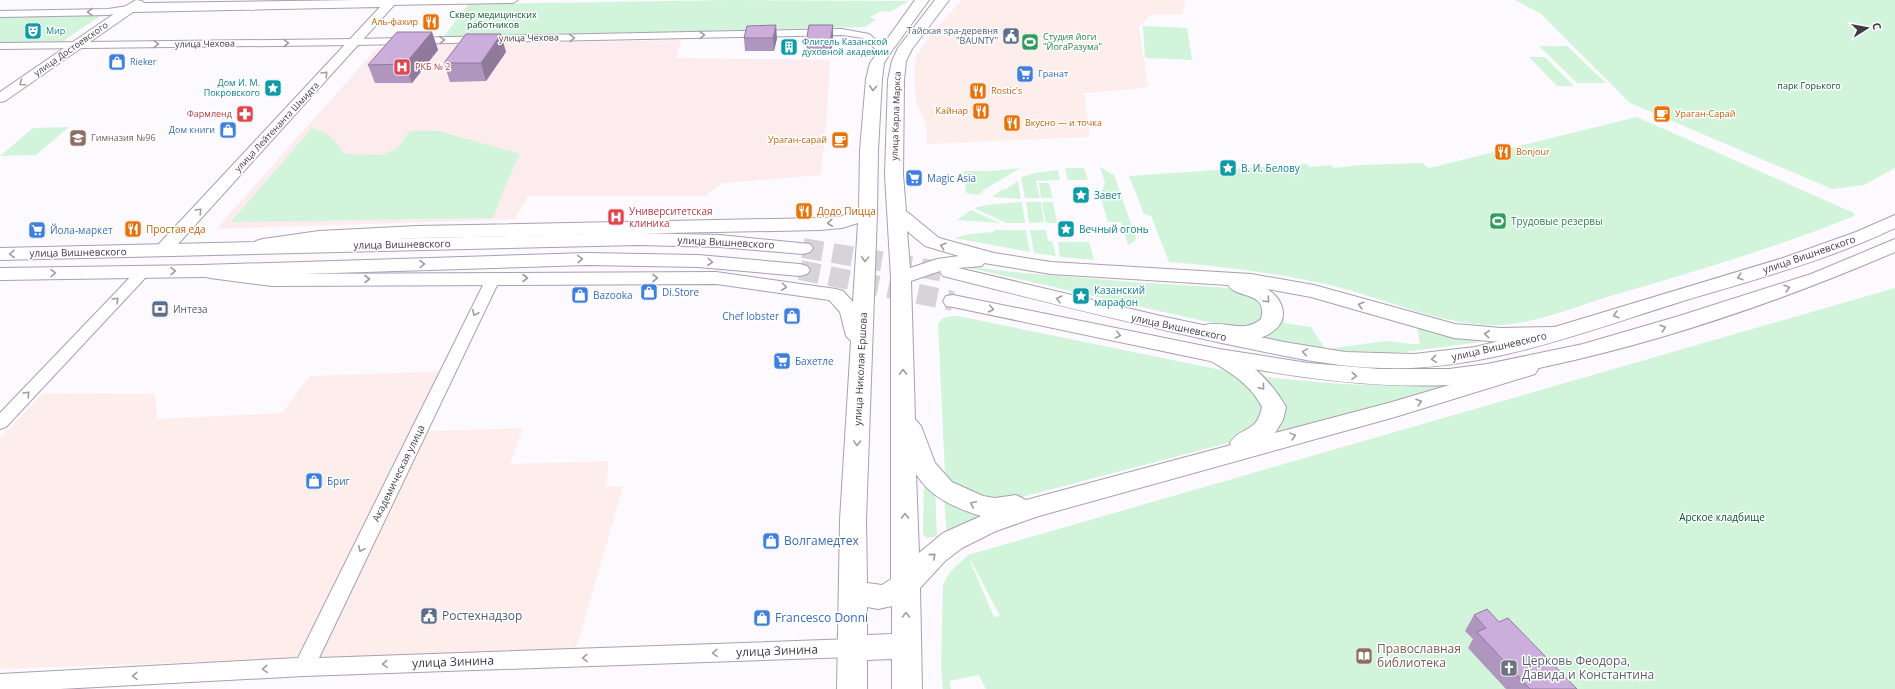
<svg xmlns="http://www.w3.org/2000/svg" width="1895" height="689" font-family="'Open Sans',sans-serif">
  <style>
    .commercial { fill: #fdedeb }
    .medical { fill: #fdecee }
    .green { fill: #d1f4da; fill-rule: evenodd }
    .lines { fill: none; stroke-linecap: round; stroke-linejoin: round }
    .primary-tunnel { stroke: #d6d4d9; stroke-width: 20; stroke-dasharray: 20 10; stroke-linecap: butt }
    .minor-casing { stroke: #ab9eb3; stroke-width: 2 }
    .tertiary-casing { stroke: #ab9eb3; stroke-width: 2 }
    .secondary-casing { stroke: #ab9eb3; stroke-width: 2 }
    .primary-casing { stroke: #ab9eb3; stroke-width: 2 }
    .minor { fill: #fff; fill-rule: evenodd }
    .tertiary { fill: #fff; fill-rule: evenodd }
    .secondary { fill: #fff; fill-rule: evenodd }
    .primary { fill: #fff; fill-rule: evenodd }
    .wall { fill: #af96be }
    .shaded-wall { fill: #8f7a9b }
    .building { fill: #ccaedd; stroke: #8f7a9b }
    .oneway { stroke: #a09ca1 }
    .labels { text-anchor: middle; stroke-width: 3; stroke-linejoin: round; paint-order: stroke }
    .far-park-label { font-size: 9px; fill: #00582d; stroke: #fff }
    .far-food-label { font-size: 9px; fill: #c56008; stroke: #fff; text-anchor: start }
    .far-culture-label { font-size: 9px; fill: #0d838f; stroke: #fff; text-anchor: start }
    .far-service-label { font-size: 9px; fill: #4e5e75; stroke: #fff; text-anchor: end }
    .far-leisure-label { font-size: 9px; fill: #27864d; stroke: #fff; text-anchor: start }
    .far-street-label { font-size: 9px; fill: #403a43; stroke: #fff }
    .far-shop-label { font-size: 9px; fill: #366cbe; stroke: #fff; text-anchor: start }
    .far-health-label { font-size: 9px; fill: #be3a42; stroke: #fff; text-anchor: start }
    .far-education-label { font-size: 9px; fill: #785e54; stroke: #fff; text-anchor: start }
    .culture-label { font-size: 10px; fill: #0d838f; stroke: #fff; text-anchor: start }
    .shop-label { font-size: 10px; fill: #366cbe; stroke: #fff; text-anchor: start }
    .health-label { font-size: 10px; fill: #be3a42; stroke: #fff; text-anchor: start }
    .food-label { font-size: 10px; fill: #c56008; stroke: #fff; text-anchor: start }
    .leisure-label { font-size: 10px; fill: #27864d; stroke: #fff; text-anchor: start }
    .street-label { font-size: 10px; fill: #403a43; stroke: #fff }
    .service-label { font-size: 10px; fill: #4e5e75; stroke: #fff; text-anchor: start }
    .park-label { font-size: 10px; fill: #00582d; stroke: #fff }
    .near-shop-label { font-size: 12px; fill: #366cbe; stroke: #fff; text-anchor: start }
    .near-service-label { font-size: 12px; fill: #4e5e75; stroke: #fff; text-anchor: start }
    .near-education-label { font-size: 12px; fill: #785e54; stroke: #fff; text-anchor: start }
    .near-street-label { font-size: 12px; fill: #403a43; stroke: #fff }
    .near-worship-label { font-size: 12px; fill: #5b616d; stroke: #fff; text-anchor: start }
  </style>
  <rect width="100%" height="100%" fill="#fcfafe"/>
  <g class="commercial">
    <polygon points="962,0 1186,0 1182,15 1150,15 1139,27 1148,86 1134,89 1084,93 1090,137 927,144 926,124 916,102 914,73 916,56 933,32"/>
    <polygon points="452,371 425,431 523,428 510,464 609,461 606,486 623,487 576,649 0,669 0,439 43,393 155,394 157,419 282,413 310,376"/>
  </g>
  <polygon class="medical" points="681,40 676,58 830,60 827,115 821,175 723,183 708,193 707,196 528,196 515,219 216,229 377,48 404,48 407,45"/>
  <g class="green">
    <polygon points="733,0 909,1 890,12 882,11 870,17 876,20 865,27 443,37 469,4"/>
    <polygon points="1515,0 1895,0 1895,168 1864,185 1832,189 1679,124 1630,103 1541,14"/>
    <polygon points="103,14 62,42 0,43 0,15"/>
    <polygon points="1143,26 1187,28 1192,60 1145,58"/>
    <polygon points="1539,46 1567,46 1606,83 1577,83"/>
    <polygon points="1529,57 1545,57 1574,86 1557,86"/>
    <path d="M1637 117 1854 213V216C1775 248 1693 272 1611 296 1571 308 1528 327 1486 325 1437 322 1392 302 1345 289 1286 274 1230 267 1169 262L1151 216 1144 214 1129 176 1307 164 1309 167 1331 165 1334 168 1360 165 1422 163 1429 168Z"/>
    <polygon points="69,127 36,155 0,156 33,128"/>
    <path d="M312 128C328 132 336 141 344 154L381 155 397 149 410 131H439L520 154 508 180 493 218 231 222Z"/>
    <polygon points="1100,167 1114,175 1136,238 1135,241 1128,245 1121,222 1108,222 1100,196 1105,183"/>
    <polygon points="1020,168 982,191 983,192 978,195 966,193 964,171 991,171"/>
    <polygon points="1065,168 1084,168 1088,180 1068,180"/>
    <polygon points="1058,170 1060,180 1036,181 1040,198 1025,198 1021,177 1035,173"/>
    <polygon points="1018,181 1021,199 992,197 1003,189 1005,190"/>
    <polygon points="1039,183 1049,183 1053,198 1041,198"/>
    <polygon points="1022,202 1025,223 1006,223 974,208 986,205"/>
    <polygon points="1026,202 1041,202 1044,222 1029,223"/>
    <polygon points="1042,202 1053,202 1057,223 1046,223"/>
    <polygon points="971,210 1000,223 957,220"/>
    <polygon points="994,230 1026,230 1030,252 954,238 970,234 994,232"/>
    <polygon points="1030,230 1046,230 1048,241 1052,241 1056,256 1034,253"/>
    <polygon points="1058,242 1089,242 1094,260 1060,257"/>
    <polygon points="952,264 1012,272 1132,282 1231,288 1260,300 1264,320 1239,329"/>
    <path d="M1895 288V689H986L979 675 949 681 951 689H943L941 668 943 584 951 571 968 555ZM970 561H971L1000 616 994 617Z"/>
    <polygon points="1277,299 1284,312 1284,323 1311,327 1326,350 1259,337"/>
    <polygon points="950,316 958,316 1231,372 1241,376 1268,408 1247,438 1014,499 993,500 962,494 945,474 938,324 942,319"/>
    <polygon points="1417,327 1491,339 1474,343 1403,352 1328,351 1327,349 1387,341 1411,344 1420,344"/>
    <path d="M1260 376C1320 383 1380 388 1440 384L1445 388 1266 437Z"/>
    <polygon points="924,472 935,489 937,537 927,538 923,534"/>
    <polygon points="944,494 993,510 947,541"/>
  </g>
  <g class="lines">
    <g class="primary-tunnel">
      <polyline points="803,248 945,272"/>
      <polyline points="800,270 953,301"/>
    </g>
    <defs>
      <g id="minor">
        <polygon points="390,0 518,0 513,3 387,5 387,1"/>
        <polygon points="128,6 133,9 131,11 108,15 0,17 0,11 108,9"/>
        <polygon points="842,29 869,34 889,51 888,53 880,53 863,38 842,35 355,45 0,49 0,43 355,39"/>
        <polygon points="143,268 148,269 150,272 148,275 6,427 0,429 0,413 138,269"/>
        <polygon points="493,275 498,276 500,279 319,658 852,639 859,642 862,648 859,654 852,657 304,676 60,689 0,689 0,674 298,658 486,279 488,276"/>
      </g>
      <polygon id="tertiary" points="136,0 142,1 144,3 359,0 392,0 396,3 169,254 163,255 157,254 155,250 157,246 380,7 133,12 5,101 0,102 0,92 124,7"/>
      <path id="secondary" d="M915 0H929L891 52 884 63 882 79 878 150 877 213 866 520 867 583 882 585 891 579V278L885 175 888 80 892 61 898 48 935 0H949L912 49 906 61 904 80 903 175 906 211 939 238 994 253 1051 262 1251 274 1314 285 1455 324 1501 328 1554 327 1562 329 1565 334 1562 339 1554 341 1501 342 1454 338 1311 297 1267 289C1284 299 1290 320 1272 332 1266 337 1256 339 1249 340 1235 343 1219 338 1205 335L1202 330 1205 325C1224 320 1244 334 1261 319 1269 291 1236 299 1228 285L1051 274 984 263 982 266 946 269 911 281 915 419 921 426 935 463 952 482 983 496 995 498 1016 495 1026 500 1231 445 1230 443C1240 426 1257 434 1262 407 1251 385 1231 373 1211 361L1208 356 1211 351C1238 344 1274 385 1286 407L1283 420 1275 433 1392 402 1527 362 1535 364 1538 369 1535 374 1395 417 1039 516 996 531 962 548 945 561 920 588 922 689H892V659L867 660V689H837L840 520 851 341 846 336 840 312 829 300 716 284 272 286 210 278 203 276 200 272 203 268 210 266 272 274 716 272 836 289 843 291 853 302 858 223 842 228 820 230 417 238 319 243 263 251 256 249 253 245 256 241 263 239 319 231 417 226 820 218 839 217 859 210 860 150 866 79 870 63ZM907 231 925 246 959 256 937 259 910 268ZM916 474C931 498 955 508 981 516L943 533 919 553ZM892 606V634L867 635V607L878 609Z"/>
      <g id="primary">
        <path d="M1895 215V228C1827 261 1752 280 1680 302 1584 332 1485 371 1383 368 1326 367 1272 353 1217 342 1125 322 1034 299 943 276L940 272 943 268 950 266 1165 317 1284 342 1345 352 1414 354 1475 347 1548 329 1783 258 1856 232Z"/>
        <polygon points="638,233 720,235 810,244 813,248 810,252 803,254 720,247 638,245 0,260 0,248"/>
        <path d="M1895 239V252C1786 299 1664 341 1548 366 1515 373 1482 383 1448 385 1348 389 1250 370 1153 349 1087 335 1020 321 953 307L946 306 943 301 946 296 953 295 1219 349 1308 363 1379 369H1449L1487 364 1583 344 1679 316 1811 274Z"/>
        <polygon points="587,253 698,255 800,264 807,266 810,270 807,274 800,276 698,267 587,265 202,277 0,280 0,268 202,265"/>
      </g>
    </defs>
    <use href="#minor" class="minor-casing"/>
    <use href="#tertiary" class="tertiary-casing"/>
    <use href="#secondary" class="secondary-casing"/>
    <use href="#primary" class="primary-casing"/>
    <use href="#minor" class="minor"/>
    <use href="#tertiary" class="tertiary"/>
    <use href="#secondary" class="secondary"/>
    <use href="#primary" class="primary"/>
  </g>
  <g class="wall">
    <polygon points="432,32 438,50 412,83 375,83 368,65"/>
    <polygon points="833,37 831,54 807,55 806,42"/>
    <polygon points="744,38 777,38 774,51 745,51"/>
    <polygon points="506,52 486,81 450,82 444,63"/>
    <polygon points="1474,615 1499,622 1577,689 1506,689 1468,648 1473,639 1465,631"/>
  </g>
  <g class="shaded-wall">
    <polygon points="776,25 777,38 774,51 773,38"/>
    <polygon points="833,25 833,37 831,54 830,42"/>
    <polygon points="432,32 438,50 412,83 405,64"/>
    <polygon points="501,34 506,52 486,81 481,63"/>
  </g>
  <g class="building">
    <polygon points="776,25 773,38 744,38 747,26"/>
    <polygon points="809,25 833,25 830,42 806,42"/>
    <polygon points="397,32 432,32 405,64 368,65"/>
    <polygon points="466,34 501,34 481,63 444,63"/>
    <polygon points="1487,609 1499,622 1508,618 1577,689 1530,689 1477,632 1486,628 1474,615"/>
  </g>
  <defs><path id="oneway-chevron" d="M-2-3.5L2.5 0L-2 3.5" fill="none" stroke-width="1.6" stroke-linecap="round" stroke-linejoin="round"/></defs>
  <g class="oneway">
    <use href="#oneway-chevron" transform="translate(90 12) rotate(179)"/>
    <use href="#oneway-chevron" transform="translate(702 35) rotate(-1)"/>
    <use href="#oneway-chevron" transform="translate(572 38) rotate(-1)"/>
    <use href="#oneway-chevron" transform="translate(442 40) rotate(-1)"/>
    <use href="#oneway-chevron" transform="translate(286 43) rotate(-1)"/>
    <use href="#oneway-chevron" transform="translate(156 44) rotate(-1)"/>
    <use href="#oneway-chevron" transform="translate(325 74) rotate(-47)"/>
    <use href="#oneway-chevron" transform="translate(22 83) rotate(145)"/>
    <use href="#oneway-chevron" transform="translate(873 88) rotate(94)"/>
    <use href="#oneway-chevron" transform="translate(199 211) rotate(-47)"/>
    <use href="#oneway-chevron" transform="translate(830 223) rotate(174)"/>
    <use href="#oneway-chevron" transform="translate(943 246) rotate(-161)"/>
    <use href="#oneway-chevron" transform="translate(12 254) rotate(179)"/>
    <use href="#oneway-chevron" transform="translate(580 259) rotate(-2)"/>
    <use href="#oneway-chevron" transform="translate(865 259) rotate(93)"/>
    <use href="#oneway-chevron" transform="translate(710 262) rotate(5)"/>
    <use href="#oneway-chevron" transform="translate(422 264) rotate(-2)"/>
    <use href="#oneway-chevron" transform="translate(173 271) rotate(-1)"/>
    <use href="#oneway-chevron" transform="translate(53 273) rotate(-1)"/>
    <use href="#oneway-chevron" transform="translate(1740 277) rotate(163)"/>
    <use href="#oneway-chevron" transform="translate(525 278)"/>
    <use href="#oneway-chevron" transform="translate(655 278)"/>
    <use href="#oneway-chevron" transform="translate(367 279)"/>
    <use href="#oneway-chevron" transform="translate(784 287) rotate(7)"/>
    <use href="#oneway-chevron" transform="translate(1787 288) rotate(-18)"/>
    <use href="#oneway-chevron" transform="translate(1059 299) rotate(-166)"/>
    <use href="#oneway-chevron" transform="translate(116 300) rotate(-46)"/>
    <use href="#oneway-chevron" transform="translate(1267 300) rotate(47)"/>
    <use href="#oneway-chevron" transform="translate(1361 305) rotate(-164)"/>
    <use href="#oneway-chevron" transform="translate(991 309) rotate(12)"/>
    <use href="#oneway-chevron" transform="translate(475 313) rotate(116)"/>
    <use href="#oneway-chevron" transform="translate(1616 315) rotate(163)"/>
    <use href="#oneway-chevron" transform="translate(1663 328) rotate(-16)"/>
    <use href="#oneway-chevron" transform="translate(1487 334) rotate(-174)"/>
    <use href="#oneway-chevron" transform="translate(1118 335) rotate(12)"/>
    <use href="#oneway-chevron" transform="translate(1305 352) rotate(-171)"/>
    <use href="#oneway-chevron" transform="translate(1434 359) rotate(175)"/>
    <use href="#oneway-chevron" transform="translate(903 372) rotate(-92)"/>
    <use href="#oneway-chevron" transform="translate(1354 376) rotate(3)"/>
    <use href="#oneway-chevron" transform="translate(1262 387) rotate(50)"/>
    <use href="#oneway-chevron" transform="translate(27 394) rotate(-47)"/>
    <use href="#oneway-chevron" transform="translate(1419 402) rotate(-17)"/>
    <use href="#oneway-chevron" transform="translate(1293 436) rotate(-15)"/>
    <use href="#oneway-chevron" transform="translate(857 443) rotate(92)"/>
    <use href="#oneway-chevron" transform="translate(973 504) rotate(-155)"/>
    <use href="#oneway-chevron" transform="translate(905 516) rotate(-91)"/>
    <use href="#oneway-chevron" transform="translate(361 549) rotate(116)"/>
    <use href="#oneway-chevron" transform="translate(933 556) rotate(-41)"/>
    <use href="#oneway-chevron" transform="translate(906 615) rotate(-90)"/>
    <use href="#oneway-chevron" transform="translate(715 653) rotate(178)"/>
    <use href="#oneway-chevron" transform="translate(585 658) rotate(178)"/>
    <use href="#oneway-chevron" transform="translate(385 664) rotate(178)"/>
    <use href="#oneway-chevron" transform="translate(265 669) rotate(177)"/>
    <use href="#oneway-chevron" transform="translate(135 676) rotate(177)"/>
  </g>
  <defs>
    <symbol id="restaurant-square" viewBox="-11 -11 22 22"><rect x="-9" y="-9" width="18" height="18" rx="4" fill="#e8710a" stroke="#fff"/><path d="M-5-6h1v4h1v-4h1v4h1v-4h1v5L-1.5 .5V6h-2V.5L-5-1ZM5-6V6H3V1.5H1.5Q1.5-4 5-6Z" fill="#fff"/></symbol>
    <symbol id="theatre-square" viewBox="-11 -11 22 22"><rect x="-9" y="-9" width="18" height="18" rx="4" fill="#0f9aa8" stroke="#fff"/><path d="M-5-5.5Q0-4 5-5.5V0Q5 5 0 6Q-5 5-5 0ZM-3.3-2.5H-1v1.5H-3.3ZM1-2.5H3.3v1.5H1ZM-2.8 1Q0 5.5 2.8 1Z" fill="#fff"/></symbol>
    <symbol id="civic-square" viewBox="-11 -11 22 22"><rect x="-9" y="-9" width="18" height="18" rx="4" fill="#5c6f8a" stroke="#fff"/><path d="M-.6-6.5H3V-4.5H.6V-3L4-1V1h2V6H-6V1h2V-1L-.6-3ZM-1.2 2.5V6h2.4V2.5Z" fill="#fff"/></symbol>
    <symbol id="stadium-square" viewBox="-11 -11 22 22"><rect x="-9" y="-9" width="18" height="18" rx="4" fill="#2e9e5b" stroke="#fff"/><path d="M0-5a6.5 5 0 1 0 0 10a6.5 5 0 1 0 0-10ZM-3.5-1.8h7v3.6h-7Z" fill="#fff"/></symbol>
    <symbol id="building-square" viewBox="-11 -11 22 22"><rect x="-9" y="-9" width="18" height="18" rx="4" fill="#0f9aa8" stroke="#fff"/><path d="M-4-6H4V6H1V3H-1V6H-4ZM-2.5-4.3h1.7v1.8h-1.7ZM.8-4.3h1.7v1.8H.8ZM-2.5-1h1.7V.8h-1.7ZM.8-1h1.7V.8H.8Z" fill="#fff"/></symbol>
    <symbol id="shop-square" viewBox="-11 -11 22 22"><rect x="-9" y="-9" width="18" height="18" rx="4" fill="#3f7fe0" stroke="#fff"/><path d="M-5-2.5h2.3a2.7 3.5 0 0 1 5.4 0H5L5.5 6h-11ZM-1.5-2.5h3a1.5 2.3 0 0 0-3 0Z" fill="#fff"/></symbol>
    <symbol id="hospital-square" viewBox="-11 -11 22 22"><rect x="-9" y="-9" width="18" height="18" rx="4" fill="#e0444e" stroke="#fff"/><path d="M-5-5h3v3.5h4V-5h3V5h-3V1.5h-4V5h-3Z" fill="#fff"/></symbol>
    <symbol id="supermarket-square" viewBox="-11 -11 22 22"><rect x="-9" y="-9" width="18" height="18" rx="4" fill="#3f7fe0" stroke="#fff"/><path d="M-6-5.5h2.5l.6 2H6L4.5 2H-2.5L-4.4-4H-6ZM-1.5 3.2a1.3 1.3 0 1 0 .1 0ZM3 3.2a1.3 1.3 0 1 0 .1 0Z" fill="#fff"/></symbol>
    <symbol id="sight-square" viewBox="-11 -11 22 22"><rect x="-9" y="-9" width="18" height="18" rx="4" fill="#0f9aa8" stroke="#fff"/><path d="M0-6L1.8-2.2L6-1.7L2.9 1.2L3.7 5.4L0 3.3L-3.7 5.4L-2.9 1.2L-6-1.7L-1.8-2.2Z" fill="#fff"/></symbol>
    <symbol id="pharmacy-square" viewBox="-11 -11 22 22"><rect x="-9" y="-9" width="18" height="18" rx="4" fill="#e0444e" stroke="#fff"/><path d="M-2-6h4v4h4v4h-4v4h-4v-4h-4v-4h4Z" fill="#fff"/></symbol>
    <symbol id="cafe-square" viewBox="-11 -11 22 22"><rect x="-9" y="-9" width="18" height="18" rx="4" fill="#e8710a" stroke="#fff"/><path d="M-5.5-4.5H6V0H3Q3 3.5 0 3.5H-2.5Q-5.5 3.5-5.5 0ZM3-3.2v2h1.7v-2ZM-6 4.5H4V6H-6Z" fill="#fff"/></symbol>
    <symbol id="school-square" viewBox="-11 -11 22 22"><rect x="-9" y="-9" width="18" height="18" rx="4" fill="#8d6e63" stroke="#fff"/><path d="M0-5L7-2L0 1L-7-2ZM-4 1L0 2.5L4 1V4Q0 6-4 4Z" fill="#fff"/></symbol>
    <symbol id="bank-square" viewBox="-11 -11 22 22"><rect x="-9" y="-9" width="18" height="18" rx="4" fill="#5c6f8a" stroke="#fff"/><path d="M-6-4H6V4H-6ZM0-2.3a2.3 2.3 0 1 0 0 4.6a2.3 2.3 0 1 0 0-4.6Z" fill="#fff"/></symbol>
    <symbol id="library-square" viewBox="-11 -11 22 22"><rect x="-9" y="-9" width="18" height="18" rx="4" fill="#8d6e63" stroke="#fff"/><path d="M-6-4Q-3-5.5-.7-3.5V5Q-3 3-6 4ZM6-4Q3-5.5 .7-3.5V5Q3 3 6 4Z" fill="#fff"/></symbol>
    <symbol id="church-square" viewBox="-11 -11 22 22"><rect x="-9" y="-9" width="18" height="18" rx="4" fill="#6b7280" stroke="#fff"/><path d="M-1.2-6h2.4v3.5h3.3v2.4h-3.3V6h-2.4V-.1h-3.3v-2.4h3.3Z" fill="#fff"/></symbol>
  </defs>
  <g fill-rule="evenodd">
    <use href="#restaurant-square" x="421" y="12" width="20" height="20"/>
    <use href="#theatre-square" x="23" y="21" width="20" height="20"/>
    <use href="#civic-square" x="1001" y="26" width="20" height="20"/>
    <use href="#stadium-square" x="1020" y="32" width="20" height="20"/>
    <use href="#building-square" x="779" y="37" width="20" height="20"/>
    <use href="#shop-square" x="107" y="52" width="20" height="20"/>
    <use href="#hospital-square" x="392" y="57" width="20" height="20"/>
    <use href="#supermarket-square" x="1015" y="64" width="20" height="20"/>
    <use href="#sight-square" x="263" y="78" width="20" height="20"/>
    <use href="#restaurant-square" x="968" y="81" width="20" height="20"/>
    <use href="#restaurant-square" x="971" y="101" width="20" height="20"/>
    <use href="#pharmacy-square" x="235" y="104" width="20" height="20"/>
    <use href="#cafe-square" x="1652" y="104" width="20" height="20"/>
    <use href="#restaurant-square" x="1002" y="113" width="20" height="20"/>
    <use href="#shop-square" x="218" y="120" width="20" height="20"/>
    <use href="#school-square" x="68" y="128" width="20" height="20"/>
    <use href="#cafe-square" x="830" y="130" width="20" height="20"/>
    <use href="#restaurant-square" x="1493" y="142" width="20" height="20"/>
    <use href="#sight-square" x="1218" y="158" width="20" height="20"/>
    <use href="#supermarket-square" x="904" y="168" width="20" height="20"/>
    <use href="#sight-square" x="1071" y="185" width="20" height="20"/>
    <use href="#restaurant-square" x="794" y="201" width="20" height="20"/>
    <use href="#hospital-square" x="606" y="207" width="20" height="20"/>
    <use href="#stadium-square" x="1488" y="211" width="20" height="20"/>
    <use href="#restaurant-square" x="123" y="219" width="20" height="20"/>
    <use href="#sight-square" x="1056" y="219" width="20" height="20"/>
    <use href="#supermarket-square" x="27" y="220" width="20" height="20"/>
    <use href="#shop-square" x="639" y="282" width="20" height="20"/>
    <use href="#shop-square" x="570" y="285" width="20" height="20"/>
    <use href="#sight-square" x="1071" y="286" width="20" height="20"/>
    <use href="#bank-square" x="150" y="299" width="20" height="20"/>
    <use href="#shop-square" x="782" y="306" width="20" height="20"/>
    <use href="#supermarket-square" x="772" y="351" width="20" height="20"/>
    <use href="#shop-square" x="304" y="471" width="20" height="20"/>
    <use href="#shop-square" x="761" y="531" width="20" height="20"/>
    <use href="#civic-square" x="419" y="606" width="20" height="20"/>
    <use href="#shop-square" x="752" y="608" width="20" height="20"/>
    <use href="#library-square" x="1354" y="646" width="20" height="20"/>
    <use href="#church-square" x="1499" y="658" width="20" height="20"/>
  </g>
  <g class="labels">
    <g class="far-park-label">
      <text x="493" y="18">Сквер медицинских<tspan x="493" dy="10">работников</tspan></text>
      <text x="1809" y="89">парк Горького</text>
    </g>
    <g class="far-food-label">
      <text x="418" y="25" text-anchor="end">Аль-фахир</text>
      <text x="991" y="94">Rostic's</text>
      <text x="968" y="114" text-anchor="end">Кайнар</text>
      <text x="1675" y="117">Ураган-Сарай</text>
      <text x="1025" y="126">Вкусно — и точка</text>
      <text x="827" y="143" text-anchor="end">Ураган-сарай</text>
      <text x="1516" y="155">Bonjour</text>
    </g>
    <g class="far-culture-label">
      <text x="46" y="34">Мир</text>
      <text x="802" y="45">Флигель Казанской<tspan x="802" dy="10">духовной академии</tspan></text>
      <text x="260" y="86" text-anchor="end">Дом И. М.<tspan x="260" dy="10">Покровского</tspan></text>
    </g>
    <g class="far-service-label">
      <text x="998" y="34">Тайская spa-деревня<tspan x="998" dy="10">"BAUNTY"</tspan></text>
    </g>
    <g class="far-leisure-label">
      <text x="1043" y="40">Студия йоги<tspan x="1043" dy="10">"ЙогаРазума"</tspan></text>
    </g>
    <g class="far-street-label">
      <text transform="translate(529 38) rotate(-1)" y="3">улица Чехова</text>
      <text transform="translate(205 44) rotate(-1)" y="3">улица Чехова</text>
      <text transform="translate(71 49) rotate(-35)" y="3">улица Достоевского</text>
      <text transform="translate(896 116) rotate(-88)" y="3">улица Карла Маркса</text>
      <text transform="translate(277 127) rotate(-47)" y="3">улица Лейтенанта Шмидта</text>
    </g>
    <g class="far-shop-label">
      <text x="130" y="65">Rieker</text>
      <text x="1038" y="77">Гранат</text>
      <text x="215" y="133" text-anchor="end">Дом книги</text>
    </g>
    <g class="far-health-label">
      <text x="415" y="70">РКБ № 2</text>
      <text x="232" y="117" text-anchor="end">Фармленд</text>
    </g>
    <g class="far-education-label">
      <text x="91" y="141">Гимназия №96</text>
    </g>
    <g class="culture-label">
      <text x="1241" y="172">В. И. Белову</text>
      <text x="1094" y="199">Завет</text>
      <text x="1079" y="233">Вечный огонь</text>
      <text x="1094" y="294">Казанский<tspan x="1094" dy="12">марафон</tspan></text>
    </g>
    <g class="shop-label">
      <text x="927" y="182">Magic Asia</text>
      <text x="50" y="234">Йола-маркет</text>
      <text x="662" y="296">Di.Store</text>
      <text x="593" y="299">Bazooka</text>
      <text x="779" y="320" text-anchor="end">Chef lobster</text>
      <text x="795" y="365">Бахетле</text>
      <text x="327" y="485">Бриг</text>
    </g>
    <g class="health-label">
      <text x="629" y="215">Университетская<tspan x="629" dy="12">клиника</tspan></text>
    </g>
    <g class="food-label">
      <text x="817" y="215">Додо Пицца</text>
      <text x="146" y="233">Простая еда</text>
    </g>
    <g class="leisure-label">
      <text x="1511" y="225">Трудовые резервы</text>
    </g>
    <g class="street-label">
      <text transform="translate(726 242) rotate(3)" y="4">улица Вишневского</text>
      <text transform="translate(402 244) rotate(-1)" y="4">улица Вишневского</text>
      <text transform="translate(78 252) rotate(-1)" y="4">улица Вишневского</text>
      <text transform="translate(1809 254) rotate(-19)" y="4">улица Вишневского</text>
      <text transform="translate(1179 327) rotate(12)" y="4">улица Вишневского</text>
      <text transform="translate(1499 346) rotate(-13)" y="4">улица Вишневского</text>
      <text transform="translate(860 369) rotate(-87)" y="4">улица Николая Ершова</text>
      <text transform="translate(398 473) rotate(-64)" y="4">Академическая улица</text>
    </g>
    <g class="service-label">
      <text x="173" y="313">Интеза</text>
    </g>
    <g class="park-label">
      <text x="1722" y="521">Арское кладбище</text>
    </g>
    <g class="near-shop-label">
      <text x="784" y="545">Волгамедтех</text>
      <text x="775" y="622">Francesco Donni</text>
    </g>
    <g class="near-service-label">
      <text x="442" y="620">Ростехнадзор</text>
    </g>
    <g class="near-education-label">
      <text x="1377" y="653">Православная<tspan x="1377" dy="14">библиотека</tspan></text>
    </g>
    <g class="near-street-label">
      <text transform="translate(777 651) rotate(-2)" y="4">улица Зинина</text>
      <text transform="translate(453 662) rotate(-2)" y="4">улица Зинина</text>
    </g>
    <g class="near-worship-label">
      <text x="1522" y="665">Церковь Феодора,<tspan x="1522" dy="14">Давида и Константина</tspan></text>
    </g>
  </g>
  <g transform="translate(1867 28) rotate(79)" stroke="#ffffff" stroke-width="3" paint-order="stroke">
  <path d="M0-3L7 15L0 10L-7 15Z" fill="#403a43"/>
  <text y="-6" font-size="11" font-weight="bold" text-anchor="middle" fill="#403a43">С</text>
  </g>
</svg>
